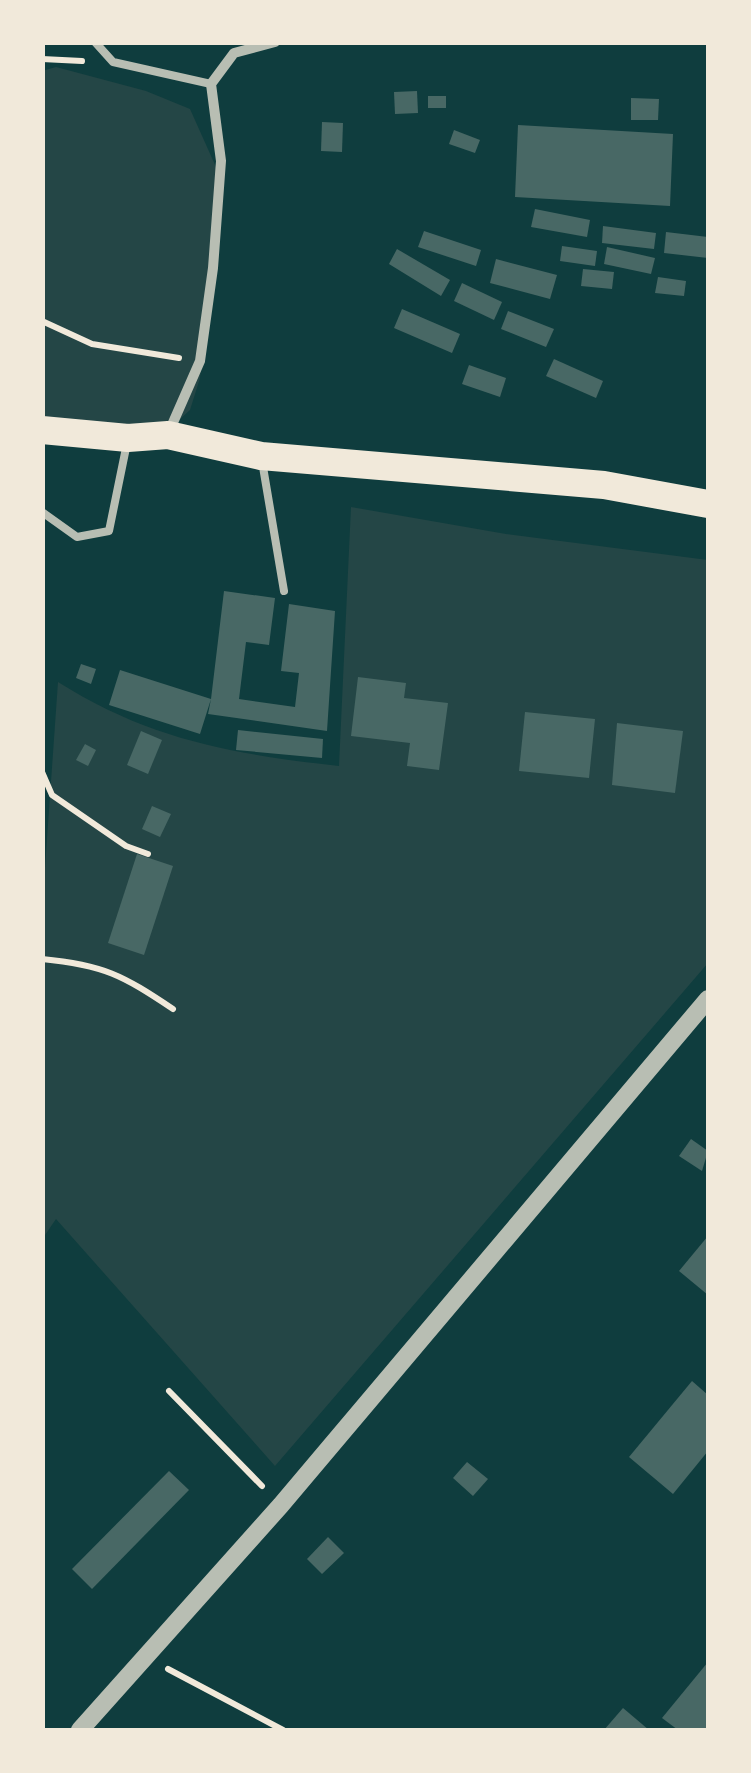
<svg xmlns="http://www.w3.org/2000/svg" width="751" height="1773" font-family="Roboto,sans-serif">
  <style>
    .green { fill: #244646 }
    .building { fill: #486865 }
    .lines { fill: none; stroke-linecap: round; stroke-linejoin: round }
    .path { stroke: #f1e9da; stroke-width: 6 }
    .service { stroke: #b8beb3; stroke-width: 8 }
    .minor { stroke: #b8beb3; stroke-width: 10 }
    .tertiary { stroke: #b8beb3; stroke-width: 18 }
    .trunk { stroke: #f1e9da; stroke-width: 28 }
  </style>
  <rect width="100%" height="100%" fill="#0f3d3e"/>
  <g class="green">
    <polygon points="56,67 146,91 190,109 220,176 200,378 190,410 169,429 43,417 42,71"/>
    <path d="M351 507 506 534 708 560V963L275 1466 56 1219 43 1238 42 910 58 682C150 740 233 754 339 766Z"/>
  </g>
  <g class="building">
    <polygon points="417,91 418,113 395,114 394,92"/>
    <rect x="428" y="96" width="18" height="12"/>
    <polygon points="631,98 659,99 658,120 631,120"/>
    <polygon points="322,122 343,123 342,152 321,151"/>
    <polygon points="518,125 673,134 670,206 515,197"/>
    <polygon points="454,130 480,140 475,153 449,144"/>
    <polygon points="535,209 590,220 587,237 531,227"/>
    <polygon points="603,226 656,233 654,249 602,243"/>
    <polygon points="424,231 481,250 476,266 418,247"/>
    <polygon points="666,232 708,237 708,258 664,253"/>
    <polygon points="562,246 597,251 595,266 560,261"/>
    <polygon points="607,247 655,258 651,274 604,264"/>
    <polygon points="397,249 450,280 441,296 389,264"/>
    <polygon points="496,259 557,275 550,299 490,283"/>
    <polygon points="583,269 614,272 612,289 581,286"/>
    <polygon points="658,277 686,281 684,296 655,293"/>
    <polygon points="462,283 502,302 494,320 454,301"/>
    <polygon points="402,309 460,334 452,353 394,328"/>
    <polygon points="508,311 554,329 546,347 501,329"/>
    <polygon points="554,359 603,381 596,398 546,376"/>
    <polygon points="469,365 506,378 500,397 462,384"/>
    <polygon points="224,591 275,598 269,645 246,642 239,699 295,707 299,673 281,671 289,604 335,611 327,731 208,714 211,699 200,734 109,705 120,670 211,699"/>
    <polygon points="81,664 96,669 91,684 76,678"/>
    <polygon points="358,677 406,683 404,698 448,703 439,770 407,766 410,743 351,736"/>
    <polygon points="525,712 595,719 589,778 519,771"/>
    <polygon points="617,723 683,731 675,793 612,785"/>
    <polygon points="238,730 323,739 322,758 236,750"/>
    <polygon points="141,731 162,740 148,774 127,765"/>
    <polygon points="85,744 96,750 88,766 76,760"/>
    <polygon points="152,806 171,814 160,837 142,829"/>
    <polygon points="137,854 173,866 144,955 108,943"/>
    <polygon points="691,1139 708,1151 702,1171 679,1156"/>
    <polygon points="708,1236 708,1295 679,1271"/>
    <polygon points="692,1381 708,1395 708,1451 673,1494 629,1457"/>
    <polygon points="467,1462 488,1479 473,1496 453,1478"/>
    <polygon points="169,1471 189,1490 92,1589 72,1569"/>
    <polygon points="328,1537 344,1553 322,1574 307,1559"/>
    <polygon points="708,1662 708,1730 678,1730 662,1718"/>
    <polygon points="623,1708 649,1730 604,1730"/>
  </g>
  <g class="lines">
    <g class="path">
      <polyline points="42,59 82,61"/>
      <polyline points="42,321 92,344 179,358"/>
      <polyline points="42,772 52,795 126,846 148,854"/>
      <path d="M42 959C104 965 122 975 173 1009"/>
      <polyline points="169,1391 262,1486"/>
      <polyline points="168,1669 283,1730"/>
    </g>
    <g class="service">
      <polyline points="95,42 113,62 211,84"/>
      <polyline points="262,461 284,591"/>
      <polyline points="42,512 77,537 109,531 127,443"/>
    </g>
    <polyline class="minor" points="168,434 200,361 213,268 221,161 211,84 234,53 275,42"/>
    <polyline class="tertiary" points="80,1730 281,1505 708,999"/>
    <polyline class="trunk" points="42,430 128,438 168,435 261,456 604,485 708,504"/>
  </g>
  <rect width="751" height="1773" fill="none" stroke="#f1e9da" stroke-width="90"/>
</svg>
